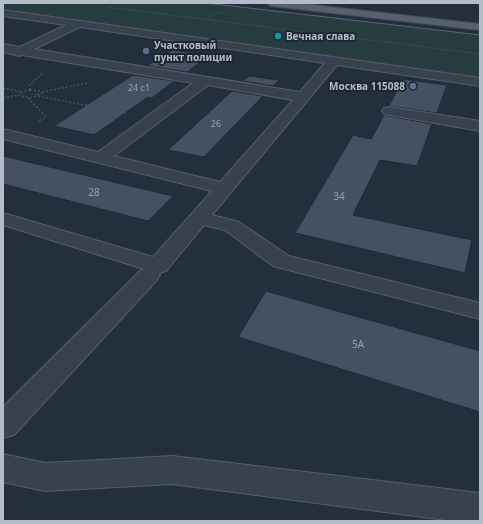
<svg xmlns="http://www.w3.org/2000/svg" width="483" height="524" font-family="'Noto Sans',sans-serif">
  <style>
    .green { fill: #263c3f }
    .building { fill: #455162; stroke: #1f2835 }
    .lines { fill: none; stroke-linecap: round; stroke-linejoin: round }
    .minor-casing { stroke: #565f6c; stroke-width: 2 }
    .major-casing { stroke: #414a57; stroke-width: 2 }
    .path-far1 { stroke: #44595c; stroke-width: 1; stroke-dasharray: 1.5 1.5; stroke-linecap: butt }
    .path { stroke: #44595c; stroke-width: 1.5; stroke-dasharray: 2 2; stroke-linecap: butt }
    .minor { fill: #38414e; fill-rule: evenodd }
    .major { fill: #56606e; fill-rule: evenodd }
    .tram { stroke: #5a6575; stroke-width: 1 }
    .culture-dot { fill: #0f9aa8; stroke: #1d2633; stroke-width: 1.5 }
    .service-dot { fill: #5c6f8a; stroke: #1d2633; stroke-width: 1.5 }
    .labels { text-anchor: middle; stroke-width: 4; stroke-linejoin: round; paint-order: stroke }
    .far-number-label { font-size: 9px; fill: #98a1af }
    .far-poi-label { font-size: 10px; font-weight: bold; fill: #b4bcc9; stroke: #1d2633; text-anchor: start }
    .number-label { font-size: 10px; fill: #98a1af }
  </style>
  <rect width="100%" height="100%" fill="#242f3e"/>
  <polygon class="green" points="3,3 207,3 480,35 480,80 3,11"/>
  <g class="building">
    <polygon points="172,50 210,55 187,72 147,66"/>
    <polygon points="133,75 174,81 152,98 148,97 94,135 54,126"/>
    <polygon points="249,76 279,80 273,86 243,81"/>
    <polygon points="403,79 447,85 437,113 389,106"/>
    <polygon points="232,91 263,96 204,157 168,150"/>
    <polygon points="384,115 432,124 417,166 380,160 353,215 472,240 465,273 295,233 353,135 371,139"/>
    <polygon points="3,156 173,196 148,221 3,184"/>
    <polygon points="266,291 480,351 480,412 238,337"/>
  </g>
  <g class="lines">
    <defs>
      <g id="minor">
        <path d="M3 10 480 78V86L337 65 212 215 239 222 289 256 480 303V319L273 266 225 230 204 225 166 271 159 273 160 275 157 280 14 435 3 438V407L141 270 144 269 3 225V213L153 257 212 191 3 139V129L98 152 193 83 22 55 19 56 3 52V44L20 47 66 25 3 16ZM80 27 325 63 300 92 34 49ZM208 85 293 100 220 182 114 156Z"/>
        <polygon points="389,107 480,121 480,131 384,114 382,111 384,108"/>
        <polygon points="3,454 45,463 172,456 480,493 480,521 453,521 172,484 45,491 3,482"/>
      </g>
      <polygon id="major" points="266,3 297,3 480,24 480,30 271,6"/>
    </defs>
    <use href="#minor" class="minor-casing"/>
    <use href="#major" class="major-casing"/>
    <g class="path-far1">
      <polyline points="107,7 480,54"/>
      <polyline points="206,20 216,12 223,13"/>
    </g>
    <g class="path">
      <polyline points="3,88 22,92"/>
      <polygon points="30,90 40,91 42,93 31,98 19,95 22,92"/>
      <polyline points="30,90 30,84 42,74"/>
      <polyline points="42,92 88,83"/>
      <polyline points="38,96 126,113"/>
      <polyline points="3,98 19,95"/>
      <polyline points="28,98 46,117 39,121"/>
    </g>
    <use href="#minor" class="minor"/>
    <use href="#major" class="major"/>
    <polyline class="tram" points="206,3 480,35"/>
  </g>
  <circle class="culture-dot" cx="278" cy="36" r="4"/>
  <g class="service-dot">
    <circle cx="146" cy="51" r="4"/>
    <circle cx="413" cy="86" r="4"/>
  </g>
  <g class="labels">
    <g class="far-number-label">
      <text x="139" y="91">24 с1</text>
      <text x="216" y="127">26</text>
    </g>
    <g class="far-poi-label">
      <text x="286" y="40">Вечная слава</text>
      <text x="154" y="49">Участковый<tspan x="154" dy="12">пункт полиции</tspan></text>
      <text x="405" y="90" text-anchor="end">Москва 115088</text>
    </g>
    <g class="number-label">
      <text x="94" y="196">28</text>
      <text x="339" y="200">34</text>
      <text x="358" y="348">5А</text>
    </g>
  </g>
  <rect width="483" height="524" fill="none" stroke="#b4bcc9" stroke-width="8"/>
</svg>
